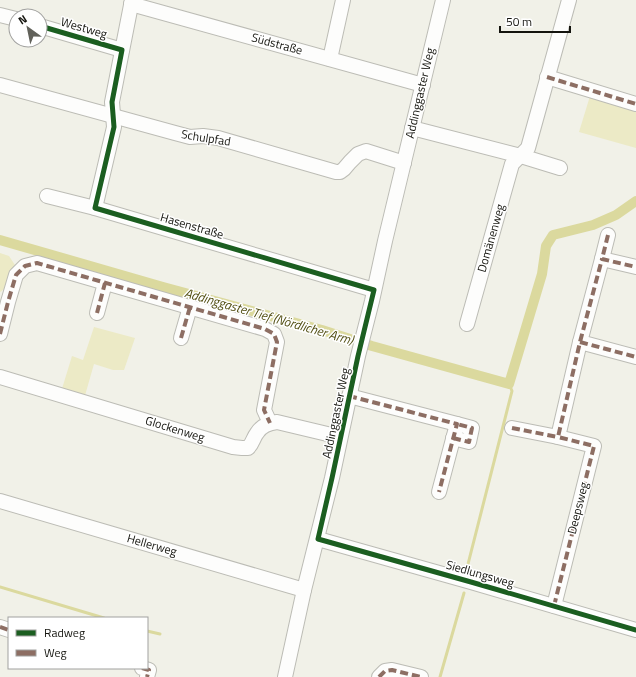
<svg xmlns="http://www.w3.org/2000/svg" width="636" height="677" font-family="'Titillium Web',sans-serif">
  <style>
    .green { fill: #eceac6 }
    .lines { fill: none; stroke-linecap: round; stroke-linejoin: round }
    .stream { stroke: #dbd99e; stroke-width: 3 }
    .canal { stroke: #dbd99e; stroke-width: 10 }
    .minor-casing { stroke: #bcbcb5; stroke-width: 16 }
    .minor { stroke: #fdfdfc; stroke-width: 14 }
    .quiet { stroke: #8d6e63; stroke-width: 4; stroke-dasharray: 8 4; stroke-linecap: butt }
    .cycleway-casing { stroke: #fff; stroke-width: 8 }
    .cycleway { stroke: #1b5e20; stroke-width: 5 }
    .labels { text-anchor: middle; stroke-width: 3; stroke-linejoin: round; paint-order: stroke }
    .street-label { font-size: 12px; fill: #14140e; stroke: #fff }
    .water-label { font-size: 13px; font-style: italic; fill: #524f13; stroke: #fff }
  </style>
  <rect width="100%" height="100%" fill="#f1f1e8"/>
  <g class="green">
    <polygon points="590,96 627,107 633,111 636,112 636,148 579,132"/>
    <path d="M0 253 9 256 15 265C11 273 9 288 0 292Z"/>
    <polygon points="94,327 135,338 124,370 113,370 94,364 84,399 61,392 72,356 83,360"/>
  </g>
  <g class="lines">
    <g class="stream">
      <polyline points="467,568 512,391 509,384"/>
      <polyline points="0,587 104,618"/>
      <polyline points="147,631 160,634"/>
      <polyline points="440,677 464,593"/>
    </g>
    <polyline class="canal" points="0,240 163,287 322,330 372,346 509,384 542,274 546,246 553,235 593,225 616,215 636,201"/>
    <defs>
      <g id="minor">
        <polyline points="131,4 423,85"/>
        <polyline points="0,15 16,19"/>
        <polyline points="40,26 122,50"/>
        <polyline points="330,59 343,0"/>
        <polyline points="547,77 636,104"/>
        <polyline points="0,85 175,133 190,137 203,136 218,138 336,172 340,172 344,169 350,162 358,154 366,151 404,163"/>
        <polyline points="412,128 521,156 560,168"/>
        <polyline points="47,196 95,208 374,290"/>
        <polyline points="95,208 114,127 112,102 132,0"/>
        <polyline points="608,235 602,259 636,267"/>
        <polyline points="97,313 105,283"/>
        <polyline points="467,324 512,164 528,148 569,0"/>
        <polyline points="0,334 8,302 16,275 25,266 37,263 265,329 274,334 277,342 264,410 270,423"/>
        <polyline points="181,338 190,307"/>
        <polyline points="580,342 636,357"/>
        <path d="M0 377 233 447 242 448H248C253 443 253 438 257 433 261 426 269 423 277 422L340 437"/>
        <polyline points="349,396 457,424 439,492"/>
        <polyline points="512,428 558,437"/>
        <polyline points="453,438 469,442 472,428 457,424"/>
        <polyline points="0,501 304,590"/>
        <polyline points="318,539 471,582 636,630"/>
        <polyline points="554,606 594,446 558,437 580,342 602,259"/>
        <polyline points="0,627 9,630"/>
        <polyline points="142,668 149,670 147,677"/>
        <polyline points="285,677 304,590 332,478 358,356 372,301 385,241 443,0"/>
        <polyline points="379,677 385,671 392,670 421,677"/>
      </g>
    </defs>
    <use href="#minor" class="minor-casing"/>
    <use href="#minor" class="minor"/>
    <g class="quiet">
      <polyline points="547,77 636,104"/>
      <polyline points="608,235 602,259 636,267"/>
      <polyline points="97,313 105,283"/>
      <polyline points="0,334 8,302 16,275 25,266 37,263 265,329 274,334 277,342 264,410 270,423"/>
      <polyline points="181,338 190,307"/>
      <polyline points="580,342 636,357"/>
      <polyline points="349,396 457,424 439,492"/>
      <polyline points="512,428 558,437"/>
      <polyline points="453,438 469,442 472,428 457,424"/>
      <polyline points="554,606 594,446 558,437 580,342 602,259"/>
      <polyline points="0,627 9,630"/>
      <polyline points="142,668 149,670 147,677"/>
      <polyline points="379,677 385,671 392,670 421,677"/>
    </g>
    <defs>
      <polyline id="cycleway" points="40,26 122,50 112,102 114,127 95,208 374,290 358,356 332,478 318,539 471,582 636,630"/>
    </defs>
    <use href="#cycleway" class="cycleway-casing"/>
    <use href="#cycleway" class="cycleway"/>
  </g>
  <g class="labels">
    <g class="street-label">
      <text transform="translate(84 28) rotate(16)" y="4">Westweg</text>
      <text transform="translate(277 44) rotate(15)" y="4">Südstraße</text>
      <text transform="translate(420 93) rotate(-77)" y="4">Addinggaster Weg</text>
      <text transform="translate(206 138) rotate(9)" y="4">Schulpfad</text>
      <text transform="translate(192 226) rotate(16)" y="4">Hasenstraße</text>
      <text transform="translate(491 238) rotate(-74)" y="4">Domänenweg</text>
      <text transform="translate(336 413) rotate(-78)" y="4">Addinggaster Weg</text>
      <text transform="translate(175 429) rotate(17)" y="4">Glockenweg</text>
      <text transform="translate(578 508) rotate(-76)" y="4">Deepsweg</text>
      <text transform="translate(152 545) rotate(16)" y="4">Hellerweg</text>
      <text transform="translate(480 574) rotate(16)" y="4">Siedlungsweg</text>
    </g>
    <g class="water-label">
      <text transform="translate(269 316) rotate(16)" y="5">Addinggaster Tief (Nördlicher Arm)</text>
    </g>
  </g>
  <rect x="8" y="617" width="140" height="52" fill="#ffffff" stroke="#a1a19f"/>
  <rect x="16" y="630" width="20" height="6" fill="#1b5e20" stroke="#a1a19f"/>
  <text x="44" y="637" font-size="12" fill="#14140e">Radweg</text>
  <rect x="16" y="650" width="20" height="6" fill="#8d6e63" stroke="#a1a19f"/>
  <text x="44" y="657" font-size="12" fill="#14140e">Weg</text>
  <g transform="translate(28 28) rotate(327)"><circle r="19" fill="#ffffff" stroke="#a1a19f"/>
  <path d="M0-3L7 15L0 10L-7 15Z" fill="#61615a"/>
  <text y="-6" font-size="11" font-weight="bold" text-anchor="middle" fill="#14140e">N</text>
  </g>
  <path d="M500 26v6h70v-6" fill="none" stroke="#14140e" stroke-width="2"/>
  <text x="506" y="26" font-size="12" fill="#14140e" stroke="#ffffff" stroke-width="3" paint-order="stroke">50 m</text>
</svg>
